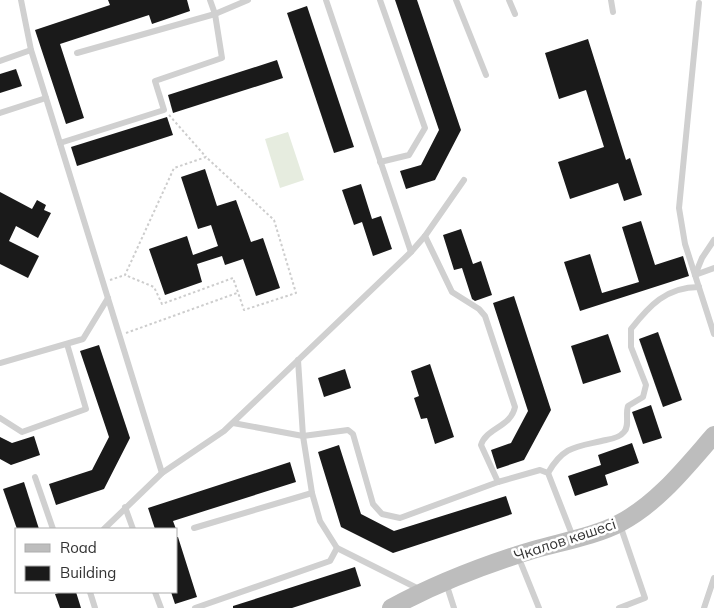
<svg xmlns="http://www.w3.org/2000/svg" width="714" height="608" font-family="Mulish,sans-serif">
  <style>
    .green { fill: #e6ecdf }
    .building { fill: #1a1a1a }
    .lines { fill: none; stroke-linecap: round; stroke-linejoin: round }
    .path { stroke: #cdcdcd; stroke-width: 2; stroke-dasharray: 2.5 2.5; stroke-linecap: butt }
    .lane { stroke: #d0d0d0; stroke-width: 6 }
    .secondary { stroke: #bdbdbd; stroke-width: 18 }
    .labels { text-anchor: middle; stroke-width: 5; stroke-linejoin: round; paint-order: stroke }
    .street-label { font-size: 15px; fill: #333; stroke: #fff }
  </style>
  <rect width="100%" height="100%" fill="#fff"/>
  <polygon class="green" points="288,132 304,180 280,188 265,139"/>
  <g class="building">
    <polygon points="108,0 187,0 190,11 152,24 149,15 60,44 84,118 66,124 35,30 110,5"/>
    <polygon points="395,0 417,0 461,130 435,180 406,189 400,171 421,165 439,130"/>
    <polygon points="307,6 354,147 334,153 287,13"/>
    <polygon points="588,39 626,160 630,158 642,195 624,201 618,183 570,199 558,162 604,147 586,90 559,99 545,53"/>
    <polygon points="277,60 283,78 173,113 168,95"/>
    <polygon points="16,69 22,86 0,93 0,74"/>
    <polygon points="167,117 173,135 77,166 71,147"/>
    <polygon points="205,169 217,206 236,200 251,242 263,238 280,288 256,296 243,259 225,265 222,256 197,264 202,282 165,295 149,249 187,236 193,255 218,246 211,225 198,229 181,177"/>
    <polygon points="361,184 372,219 381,216 392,249 373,256 362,222 354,225 342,190"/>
    <polygon points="0,192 32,209 37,200 46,205 44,210 51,213 38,238 16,226 9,241 39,256 28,278 0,264"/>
    <polygon points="641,221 655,265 683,256 689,276 580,311 564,262 590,254 602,293 639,282 622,227"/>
    <polygon points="461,229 473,264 481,261 492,295 475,301 472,299 462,268 454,270 443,235"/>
    <polygon points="514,296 551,410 524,460 497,469 491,450 511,443 528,411 493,303"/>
    <polygon points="658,332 682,400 663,407 639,339"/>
    <polygon points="608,334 621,372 583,384 571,346"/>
    <polygon points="99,345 130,438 104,489 56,505 49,484 92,470 109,437 80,351"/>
    <polygon points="430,364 454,437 435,444 427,418 421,419 414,398 419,396 411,371"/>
    <polygon points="345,369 351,388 324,397 318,378"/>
    <polygon points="651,405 662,438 643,444 632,412"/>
    <polygon points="34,436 40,455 11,465 0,459 0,437 12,443"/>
    <polygon points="632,443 639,463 605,475 608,485 575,496 568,476 601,465 598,455"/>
    <polygon points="339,445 361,514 394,531 506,496 512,514 393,553 341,527 318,452"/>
    <polygon points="290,462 296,482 173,521 176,529 155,529 148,508"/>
    <polygon points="24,482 39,529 17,529 3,489"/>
    <polygon points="176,537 178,537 197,597 175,604 171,592 176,592"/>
    <polygon points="355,567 361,586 292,608 233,608 233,606"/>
    <polygon points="62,592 76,592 81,608 60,608 55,594"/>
  </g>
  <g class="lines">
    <g class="path">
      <polyline points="169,115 206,157"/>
      <polyline points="110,280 125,275 174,168 206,157 274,220 296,293 244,310 233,278 162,304 154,287 125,275"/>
      <polyline points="126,333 237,293"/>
    </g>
    <g class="lane">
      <polyline points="21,0 31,50 46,98 162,473"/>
      <polyline points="326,0 411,252"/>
      <polyline points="380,0 425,128 409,155 380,162"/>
      <polyline points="456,0 486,75"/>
      <polyline points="509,0 515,14"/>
      <polyline points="611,0 613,12"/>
      <polyline points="699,3 679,208 685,244 714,334"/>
      <polyline points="77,53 215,14 248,0"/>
      <polyline points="0,61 31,50"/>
      <polyline points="0,113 46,98"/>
      <polyline points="60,143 164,110 155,81 222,58 215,14 210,0"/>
      <path d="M425 236 452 292 479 309 485 316 515 407C511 427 486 428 481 445L498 482"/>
      <polyline points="714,240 702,258 695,275 714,268"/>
      <polyline points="298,360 303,436 312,493 320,521 337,548 421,590"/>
      <polyline points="0,363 83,339 108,298"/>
      <polyline points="0,418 22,432 86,409 67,344"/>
      <polyline points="233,423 303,436 348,430 353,434 373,504 382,514 400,518 498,482 540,470 548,473 573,537"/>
      <path d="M548 473C564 445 577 447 606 440 612 439 620 437 624 432 630 426 625 414 628 406L643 397 646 385 631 347V329C649 306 666 287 699 287"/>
      <polyline points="35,477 53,529"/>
      <polyline points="125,507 133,529"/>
      <polyline points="194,528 312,493"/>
      <polyline points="104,529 162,473 224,431 411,252 425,236 464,180"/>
      <polyline points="518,556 539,608"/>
      <polyline points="446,583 454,608"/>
      <polyline points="90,592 95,608"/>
      <polyline points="155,592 161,608"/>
      <polyline points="195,608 330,561 337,548"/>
      <polyline points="619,608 645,598 620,525"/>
      <polyline points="704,608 714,578"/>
    </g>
    <path class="secondary" d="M391 608C431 586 474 569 517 555 548 544 592 538 620 523 658 503 686 467 714 435"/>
  </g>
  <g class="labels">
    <g class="street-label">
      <text transform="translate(565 540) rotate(-18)" y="5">Чкалов көшесі</text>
    </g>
  </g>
  <rect x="15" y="528" width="162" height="65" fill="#ffffff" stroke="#adadad"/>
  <rect x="25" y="544" width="25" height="8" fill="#bdbdbd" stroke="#adadad"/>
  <text x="60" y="553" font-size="15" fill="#333333">Road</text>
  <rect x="25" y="566" width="25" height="15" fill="#1a1a1a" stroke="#adadad"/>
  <text x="60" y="578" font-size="15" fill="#333333">Building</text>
</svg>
